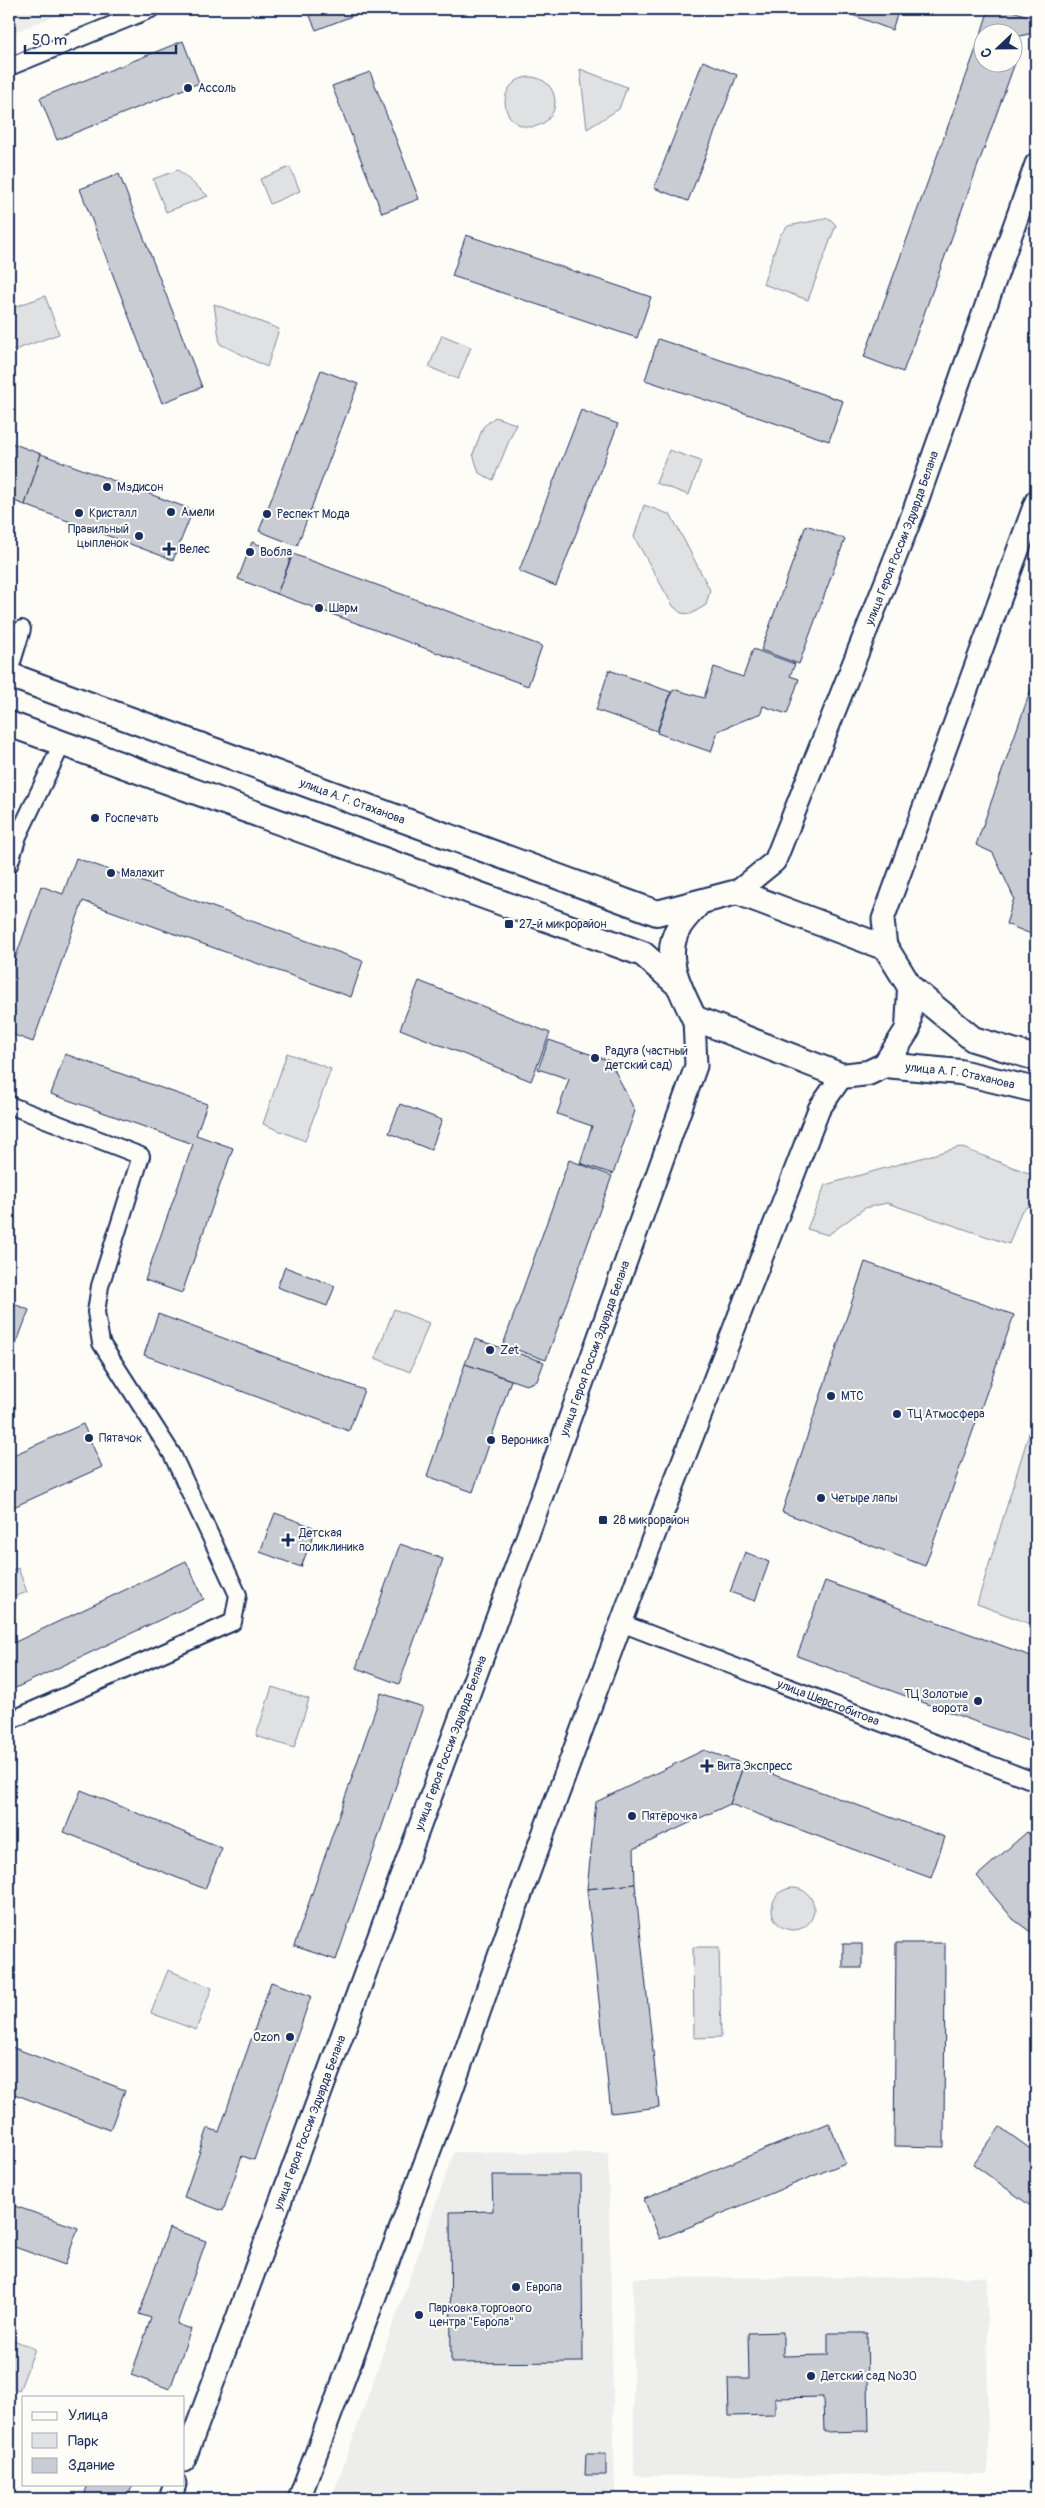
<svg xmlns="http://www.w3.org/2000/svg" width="1045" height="2508" font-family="Pangolin,sans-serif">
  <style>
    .built { fill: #edeeec }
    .green { fill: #e0e1e3; stroke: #7e88a0 }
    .building { fill: #c9ccd3; stroke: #1b2f5e }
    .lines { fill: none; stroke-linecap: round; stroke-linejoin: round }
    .minor-casing { stroke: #1b2f5e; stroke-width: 20 }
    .tertiary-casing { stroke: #1b2f5e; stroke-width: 25 }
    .secondary-casing { stroke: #1b2f5e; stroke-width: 28 }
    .minor { stroke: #fdfcf7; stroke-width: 16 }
    .tertiary { stroke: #fdfcf7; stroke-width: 21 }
    .secondary { stroke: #fdfcf7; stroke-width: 24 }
    .poi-dot { fill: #1b2f5e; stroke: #fdfcf7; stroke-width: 2 }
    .labels { text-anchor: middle; stroke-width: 4; stroke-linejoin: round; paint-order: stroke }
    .poi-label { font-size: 12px; fill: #1b2f5e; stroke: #fdfcf7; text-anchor: start }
    .street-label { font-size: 12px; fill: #1b2f5e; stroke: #fdfcf7 }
  </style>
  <rect width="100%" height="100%" fill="#fdfcf7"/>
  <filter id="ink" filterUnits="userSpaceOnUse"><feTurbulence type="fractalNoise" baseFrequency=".02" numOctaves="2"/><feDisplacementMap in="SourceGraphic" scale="10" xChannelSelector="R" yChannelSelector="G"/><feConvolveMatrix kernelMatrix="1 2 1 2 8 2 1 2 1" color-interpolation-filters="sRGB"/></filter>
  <g filter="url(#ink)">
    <g class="built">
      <polygon points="9,9 74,9 9,34"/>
      <polygon points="454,2152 608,2153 615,2492 333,2495"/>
      <polygon points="987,2277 988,2474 634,2476 633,2278"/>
    </g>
    <g class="green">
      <polygon points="580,69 627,87 619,109 587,129"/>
      <circle cx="530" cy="102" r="25"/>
      <polygon points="290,167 300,191 270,204 260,179"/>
      <polygon points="178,170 208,196 166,212 153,179"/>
      <polygon points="829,218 836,225 808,300 763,284 780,235 788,226"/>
      <polygon points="45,296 59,334 9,352 9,309"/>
      <polygon points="214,304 279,329 267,367 220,344"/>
      <polygon points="442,335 471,347 458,379 429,367"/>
      <polygon points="495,417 516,424 493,480 479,473 473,454 483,427"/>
      <polygon points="669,450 701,461 689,495 656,483"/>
      <polygon points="644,505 671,515 710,590 706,605 691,614 681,613 673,606 634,537"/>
      <polygon points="287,1053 331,1069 305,1141 263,1124"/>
      <polygon points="960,1147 1036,1176 1036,1200 1021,1212 1009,1244 887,1203 865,1208 828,1235 807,1229 825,1185"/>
      <polygon points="394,1309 429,1323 410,1372 375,1358"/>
      <polygon points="1036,1410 1036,1626 977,1604"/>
      <polygon points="18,1568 27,1592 9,1599 9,1572"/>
      <polygon points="272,1687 309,1699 294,1748 256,1736"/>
      <circle cx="793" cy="1909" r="21"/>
      <polygon points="693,1947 719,1947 721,2037 694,2038"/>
      <polygon points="168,1970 212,1988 196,2030 151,2013"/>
      <polygon points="9,2338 35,2349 19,2391 9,2386"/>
    </g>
    <g class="building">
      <polygon points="307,9 370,9 316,30"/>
      <polygon points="836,9 899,9 892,30"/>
      <polygon points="989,9 1007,9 1036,19 1033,33 1012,38 1012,32 982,32 982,51 976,49"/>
      <polygon points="183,41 199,83 57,140 40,98"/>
      <polygon points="976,49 982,51 982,62 1015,63 903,372 864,357"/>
      <polygon points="703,61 737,75 688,201 654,188"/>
      <polygon points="370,72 419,199 382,213 332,86"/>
      <polygon points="119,174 202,387 162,403 80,189"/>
      <polygon points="466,235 651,297 637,338 452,276"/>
      <polygon points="658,339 843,401 829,441 645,380"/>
      <polygon points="321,370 358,384 297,546 259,531"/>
      <polygon points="581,410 618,424 556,586 519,571"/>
      <polygon points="9,442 41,454 25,505 9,499"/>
      <polygon points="41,454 193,510 173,560 25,505"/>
      <polygon points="806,525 845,539 799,664 761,650"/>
      <polygon points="252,542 291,557 277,594 238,579"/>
      <polygon points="293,554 542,646 528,686 277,594"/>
      <polygon points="753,649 795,664 790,676 799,679 787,714 763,706 761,713 718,731 711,752 657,733 673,689 704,698 714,667 743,677"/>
      <polygon points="609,670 671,692 657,731 596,710"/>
      <polygon points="1036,675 1036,936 1006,924 1014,898 993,853 976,845"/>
      <polygon points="76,858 363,961 351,997 83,901 33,1042 9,1033 9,976 41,886 63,894"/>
      <polygon points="419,981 550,1033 531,1081 400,1029"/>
      <polygon points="549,1040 610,1061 635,1111 613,1174 580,1163 592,1126 557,1114 569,1079 538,1069"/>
      <polygon points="65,1054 207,1104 196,1135 233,1148 182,1293 145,1280 193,1144 51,1094"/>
      <polygon points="400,1104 442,1120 431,1150 389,1133"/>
      <polygon points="569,1160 612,1176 546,1360 503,1345"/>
      <polygon points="865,1262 1014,1315 925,1566 782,1512"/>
      <polygon points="285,1267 335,1286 327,1306 277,1287"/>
      <polygon points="9,1302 29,1310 14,1350 9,1348"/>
      <polygon points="158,1314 364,1390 349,1431 144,1355"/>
      <polygon points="475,1339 544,1362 537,1381 526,1385 465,1364"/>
      <polygon points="465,1364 511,1380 473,1492 427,1476"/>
      <polygon points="83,1424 102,1467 9,1509 9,1457"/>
      <polygon points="275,1513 316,1528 301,1567 260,1552"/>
      <polygon points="400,1544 443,1559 399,1684 356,1668"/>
      <polygon points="745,1552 769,1562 755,1601 730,1592"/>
      <polygon points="186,1561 204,1599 9,1691 9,1645"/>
      <polygon points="825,1581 1036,1658 1036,1744 797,1656"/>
      <polygon points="381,1693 423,1707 336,1960 294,1946"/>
      <polygon points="704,1750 744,1764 730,1804 634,1849 635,1884 587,1889 596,1802"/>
      <polygon points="744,1764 945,1837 931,1878 730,1804"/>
      <polygon points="81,1790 222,1848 205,1889 64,1832"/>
      <polygon points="1027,1832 1036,1842 1036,1936 1013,1919 977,1876"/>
      <polygon points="635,1884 659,2107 611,2113 587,1889"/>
      <polygon points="896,1943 945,1943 944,2147 894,2146"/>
      <rect x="843" y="1944" width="19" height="24"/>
      <polygon points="271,1982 311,1996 254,2160 242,2156 223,2211 184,2197 208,2128 219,2132"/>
      <polygon points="9,2046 125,2090 110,2130 9,2092"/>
      <polygon points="829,2123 845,2163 660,2239 644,2199"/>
      <polygon points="1000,2127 1036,2153 1036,2210 973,2164"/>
      <polygon points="492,2175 581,2175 583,2362 451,2363 450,2212 493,2211"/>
      <polygon points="9,2204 78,2228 65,2265 9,2245"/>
      <polygon points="169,2228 206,2241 177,2324 191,2329 170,2389 131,2375 151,2318 139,2314"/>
      <polygon points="783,2332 783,2356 828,2355 828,2333 867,2333 869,2431 824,2432 823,2397 775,2398 775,2415 729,2416 728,2378 749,2378 748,2333"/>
      <polygon points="586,2454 606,2454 606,2475 585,2475"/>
      <polygon points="88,2484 133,2484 127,2499 83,2499"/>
    </g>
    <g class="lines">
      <defs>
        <g id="minor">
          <polyline points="9,67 151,9"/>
          <polyline points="9,672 22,629"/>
          <polyline points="9,865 18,836 62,744"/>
          <polyline points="9,1105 141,1156 100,1286 96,1312 101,1343 172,1454 238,1595 233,1622 9,1721"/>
          <path id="s1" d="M621 1623 1036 1782"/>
        </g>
        <g id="tertiary">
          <path id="s2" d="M737 892 775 861 913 513 1036 164"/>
          <polyline points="886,948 883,919 1036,501"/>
          <path id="s3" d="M184 2461 526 1540 696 1066 694 1018"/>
          <polyline points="170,2499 175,2484"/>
          <polyline points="299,2499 446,2107 514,1913 643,1564 819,1109 842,1076"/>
        </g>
        <g id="secondary">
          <path id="s4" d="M9 675 657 913 737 892 886 948 910 987 908 1029 885 1065 868 1073 842 1076 694 1018C681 990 661 957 679 927 684 918 693 910 699 903"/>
          <polyline points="9,724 643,954 678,985"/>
          <polyline points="910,987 973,1039 1036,1058"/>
          <path id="s5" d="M885 1065 960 1072 1036 1090"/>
        </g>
      </defs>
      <use href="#minor" class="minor-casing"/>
      <use href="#tertiary" class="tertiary-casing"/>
      <use href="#secondary" class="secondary-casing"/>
      <use href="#minor" class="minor"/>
      <use href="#tertiary" class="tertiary"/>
      <use href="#secondary" class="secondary"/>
    </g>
  </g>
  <g class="poi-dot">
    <circle cx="188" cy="88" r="5"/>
    <circle cx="107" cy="487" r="5"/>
    <circle cx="171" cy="512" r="5"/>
    <circle cx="79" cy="513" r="5"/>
    <circle cx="267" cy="514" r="5"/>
    <circle cx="139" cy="536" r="5"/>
    <path d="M166.5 541.5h5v5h5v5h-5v5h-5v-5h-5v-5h5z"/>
    <circle cx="250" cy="552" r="5"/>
    <circle cx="319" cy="608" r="5"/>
    <circle cx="95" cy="818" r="5"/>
    <circle cx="111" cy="873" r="5"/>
    <rect x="504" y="919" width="10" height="10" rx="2.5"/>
    <circle cx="595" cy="1058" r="5"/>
    <circle cx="490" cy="1350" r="5"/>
    <circle cx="831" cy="1396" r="5"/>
    <circle cx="897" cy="1414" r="5"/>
    <circle cx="89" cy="1438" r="5"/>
    <circle cx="491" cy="1440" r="5"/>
    <circle cx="821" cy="1498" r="5"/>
    <rect x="598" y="1515" width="10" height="10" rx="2.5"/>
    <path d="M285.5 1532.5h5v5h5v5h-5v5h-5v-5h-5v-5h5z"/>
    <circle cx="978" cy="1701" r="5"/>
    <path d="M704.5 1758.5h5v5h5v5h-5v5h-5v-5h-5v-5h5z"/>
    <circle cx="632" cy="1816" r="5"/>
    <circle cx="290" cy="2037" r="5"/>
    <circle cx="516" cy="2287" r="5"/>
    <circle cx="419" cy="2315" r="5"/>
    <circle cx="811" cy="2376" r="5"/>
  </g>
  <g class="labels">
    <g class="poi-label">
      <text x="198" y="92">Ассоль</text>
      <text x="117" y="491">Мэдисон</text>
      <text x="181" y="516">Амели</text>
      <text x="89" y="517">Кристалл</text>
      <text x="277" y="518">Респект Мода</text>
      <text x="129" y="533" text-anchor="end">Правильный<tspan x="129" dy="14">цыпленок</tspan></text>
      <text x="179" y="553">Велес</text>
      <text x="260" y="556">Вобла</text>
      <text x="329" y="612">Шарм</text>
      <text x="105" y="822">Роспечать</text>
      <text x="121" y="877">Малахит</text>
      <text x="519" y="928">27-й микрорайон</text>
      <text x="605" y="1055">Радуга (частный<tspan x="605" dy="14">детский сад)</tspan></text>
      <text x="500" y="1354">Zet</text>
      <text x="841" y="1400">МТС</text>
      <text x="907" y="1418">ТЦ Атмосфера</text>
      <text x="99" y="1442">Пятачок</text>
      <text x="501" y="1444">Вероника</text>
      <text x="831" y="1502">Четыре лапы</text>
      <text x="613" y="1524">28 микрорайон</text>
      <text x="299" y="1537">Детская<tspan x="299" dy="14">поликлиника</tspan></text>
      <text x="968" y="1698" text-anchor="end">ТЦ Золотые<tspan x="968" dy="14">ворота</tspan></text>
      <text x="717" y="1770">Вита Экспресс</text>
      <text x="642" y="1820">Пятёрочка</text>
      <text x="280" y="2041" text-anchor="end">Ozon</text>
      <text x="526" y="2291">Европа</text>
      <text x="429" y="2312">Парковка торгового<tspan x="429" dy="14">центра "Европа"</tspan></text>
      <text x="821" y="2380">Детский сад №30</text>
    </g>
    <g class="street-label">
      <text dy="4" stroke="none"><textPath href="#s2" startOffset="396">улица Героя России Эдуарда Белана</textPath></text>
      <text dy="4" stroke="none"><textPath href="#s4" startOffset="366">улица А. Г. Стаханова</textPath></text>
      <text dy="4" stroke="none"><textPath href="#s5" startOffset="76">улица А. Г. Стаханова</textPath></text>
      <text dy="4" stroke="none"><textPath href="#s3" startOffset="1186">улица Героя России Эдуарда Белана</textPath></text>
      <text dy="4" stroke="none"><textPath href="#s1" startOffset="222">улица Шерстобитова</textPath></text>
      <text dy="4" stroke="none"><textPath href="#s3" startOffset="766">улица Героя России Эдуарда Белана</textPath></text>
      <text dy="4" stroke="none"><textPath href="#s3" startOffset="361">улица Героя России Эдуарда Белана</textPath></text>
    </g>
  </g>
  <rect width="1045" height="2508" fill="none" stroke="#fdfcf7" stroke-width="30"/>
  <rect x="15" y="15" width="1015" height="2478" fill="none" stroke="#1b2f5e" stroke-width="2" filter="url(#ink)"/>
  <rect x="22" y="2396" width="162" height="90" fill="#fdfcf7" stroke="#a3aaba"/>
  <rect x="32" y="2412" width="25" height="8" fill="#fdfcf7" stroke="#a3aaba"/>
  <text x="68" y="2420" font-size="15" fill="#1b2f5e">Улица</text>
  <rect x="32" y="2433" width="25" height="15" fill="#e0e1e3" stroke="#a3aaba"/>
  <text x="68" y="2446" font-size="15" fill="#1b2f5e">Парк</text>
  <rect x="32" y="2458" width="25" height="15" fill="#c9ccd3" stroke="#a3aaba"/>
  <text x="68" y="2470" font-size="15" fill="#1b2f5e">Здание</text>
  <g transform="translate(998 48) rotate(248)"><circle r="24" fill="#fdfcf7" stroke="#a3aaba"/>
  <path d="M0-4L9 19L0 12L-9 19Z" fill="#1b2f5e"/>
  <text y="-8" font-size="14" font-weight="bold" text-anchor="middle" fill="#1b2f5e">С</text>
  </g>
  <path d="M25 45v8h151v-8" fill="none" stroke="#1b2f5e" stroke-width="2.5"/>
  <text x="32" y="45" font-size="15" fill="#1b2f5e" stroke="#fdfcf7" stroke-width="4" paint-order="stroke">50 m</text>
</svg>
